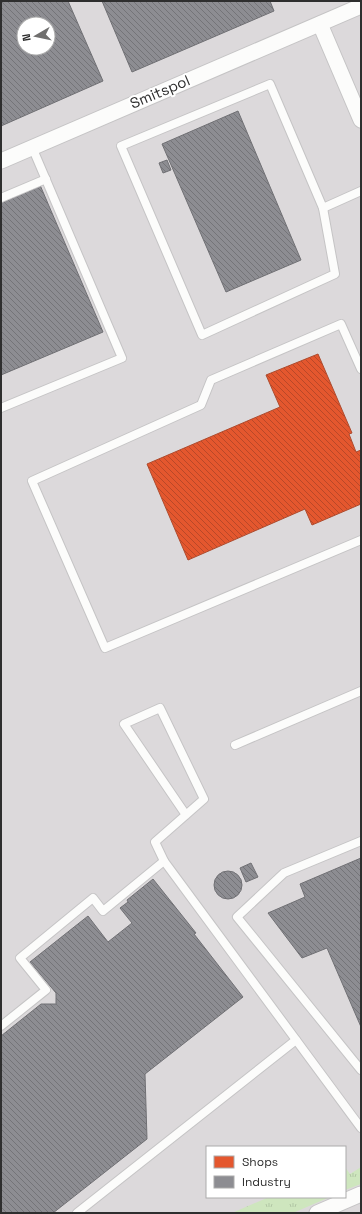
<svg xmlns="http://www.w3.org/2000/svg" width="362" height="1214" font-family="'Space Grotesk',sans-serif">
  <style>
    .industrial { fill: #dcd9db; fill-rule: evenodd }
    .grass { fill: url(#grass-tufts) }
    .shops { fill: url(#shops-back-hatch); stroke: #ad4b2e }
    .industry { fill: url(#industry-back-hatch); stroke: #707074; fill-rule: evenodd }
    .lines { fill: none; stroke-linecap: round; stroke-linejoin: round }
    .lane-casing { stroke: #c5c4c5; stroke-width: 10 }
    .street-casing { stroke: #c5c4c5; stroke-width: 17 }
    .lane { stroke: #fcfcfb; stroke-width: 8 }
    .street { stroke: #fcfcfb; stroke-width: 15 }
    .labels { text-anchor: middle; stroke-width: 4; stroke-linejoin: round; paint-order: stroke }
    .street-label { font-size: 15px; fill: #2e2e2e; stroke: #fff }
  </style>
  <defs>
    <pattern id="grass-tufts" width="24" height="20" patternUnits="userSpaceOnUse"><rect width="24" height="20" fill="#cee6be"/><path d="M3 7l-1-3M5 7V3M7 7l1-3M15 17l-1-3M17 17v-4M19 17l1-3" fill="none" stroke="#b1c6a4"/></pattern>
    <pattern id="shops-back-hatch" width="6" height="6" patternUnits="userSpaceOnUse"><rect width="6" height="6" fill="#e4572e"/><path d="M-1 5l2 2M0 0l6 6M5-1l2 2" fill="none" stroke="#b94828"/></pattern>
    <pattern id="industry-back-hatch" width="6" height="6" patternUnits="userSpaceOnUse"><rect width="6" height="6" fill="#8d8d92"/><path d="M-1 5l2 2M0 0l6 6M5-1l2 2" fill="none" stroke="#747478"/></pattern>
  </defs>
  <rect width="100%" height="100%" fill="#ece8e4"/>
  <path class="industrial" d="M1 1H361V1213H1ZM24 24H48V48H24ZM207 1147H345V1197H207Z"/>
  <g class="grass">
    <polygon points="345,1167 350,1174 361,1167 361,1184 345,1190"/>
    <polygon points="269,1197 330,1197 293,1213 232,1213"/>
  </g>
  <polygon class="shops" points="318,354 352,433 349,434 356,452 361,450 361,504 312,525 305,509 188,560 147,464 280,407 266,375"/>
  <g class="industry">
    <path d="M1 1H68L103 81 1 126ZM24 24H48V48H24Z"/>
    <polygon points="102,1 270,1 274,11 132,72"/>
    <polygon points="238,111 301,260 226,292 162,144"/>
    <polygon points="167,160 171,170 163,173 159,163"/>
    <polygon points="40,185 103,332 1,375 1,201"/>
    <polygon points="361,858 361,1027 327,948 302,958 268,913 305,897 300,884"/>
    <polygon points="251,863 258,877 246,882 240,868"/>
    <circle cx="228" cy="885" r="14"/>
    <polygon points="153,879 196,933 194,934 243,997 145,1074 147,1139 53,1213 1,1213 1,1036 41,1004 56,1004 56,993 30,962 88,916 108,942 132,923 120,908 128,902 127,900"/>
  </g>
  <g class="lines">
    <defs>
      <g id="lane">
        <polygon points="270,84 323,208 335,274 202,335 121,146"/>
        <polyline points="1,198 46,179"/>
        <polyline points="323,208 361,191"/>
        <polyline points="361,369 341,324 211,380 201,405 32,481 105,648 361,540"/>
        <polyline points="1,408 122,358 32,147"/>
        <polyline points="235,745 361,691"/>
        <polyline points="186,815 124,724 160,708 204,799 155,842 164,861 361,1128"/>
        <polyline points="361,841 284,873 237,917 361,1070"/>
        <polyline points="1,1026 46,990 20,958 93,898 103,911 164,861"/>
        <polyline points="77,1213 296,1040"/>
      </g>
      <g id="street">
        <polyline points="320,24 361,120"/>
        <polyline points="1,161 361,6"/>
        <polyline points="317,1213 361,1194"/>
      </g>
    </defs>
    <use href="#lane" class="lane-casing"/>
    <use href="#street" class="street-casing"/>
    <use href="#lane" class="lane"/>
    <use href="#street" class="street"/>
  </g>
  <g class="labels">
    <g class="street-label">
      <text transform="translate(160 92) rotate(-23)" y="5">Smitspol</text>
    </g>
  </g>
  <rect width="362" height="1214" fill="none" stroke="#2e2e2e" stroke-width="4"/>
  <rect x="206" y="1146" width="140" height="52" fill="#ffffff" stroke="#ababab"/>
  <rect x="214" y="1156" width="20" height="12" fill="#e4572e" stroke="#ababab"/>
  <text x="242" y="1166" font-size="12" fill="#2e2e2e">Shops</text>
  <rect x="214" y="1176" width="20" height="12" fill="#8d8d92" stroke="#ababab"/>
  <text x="242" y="1186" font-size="12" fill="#2e2e2e">Industry</text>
  <g transform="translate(36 36) rotate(261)"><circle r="19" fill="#ffffff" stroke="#ababab"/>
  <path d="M0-3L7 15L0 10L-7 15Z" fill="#706f6e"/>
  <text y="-6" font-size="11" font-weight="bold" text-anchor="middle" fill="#2e2e2e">N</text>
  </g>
</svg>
